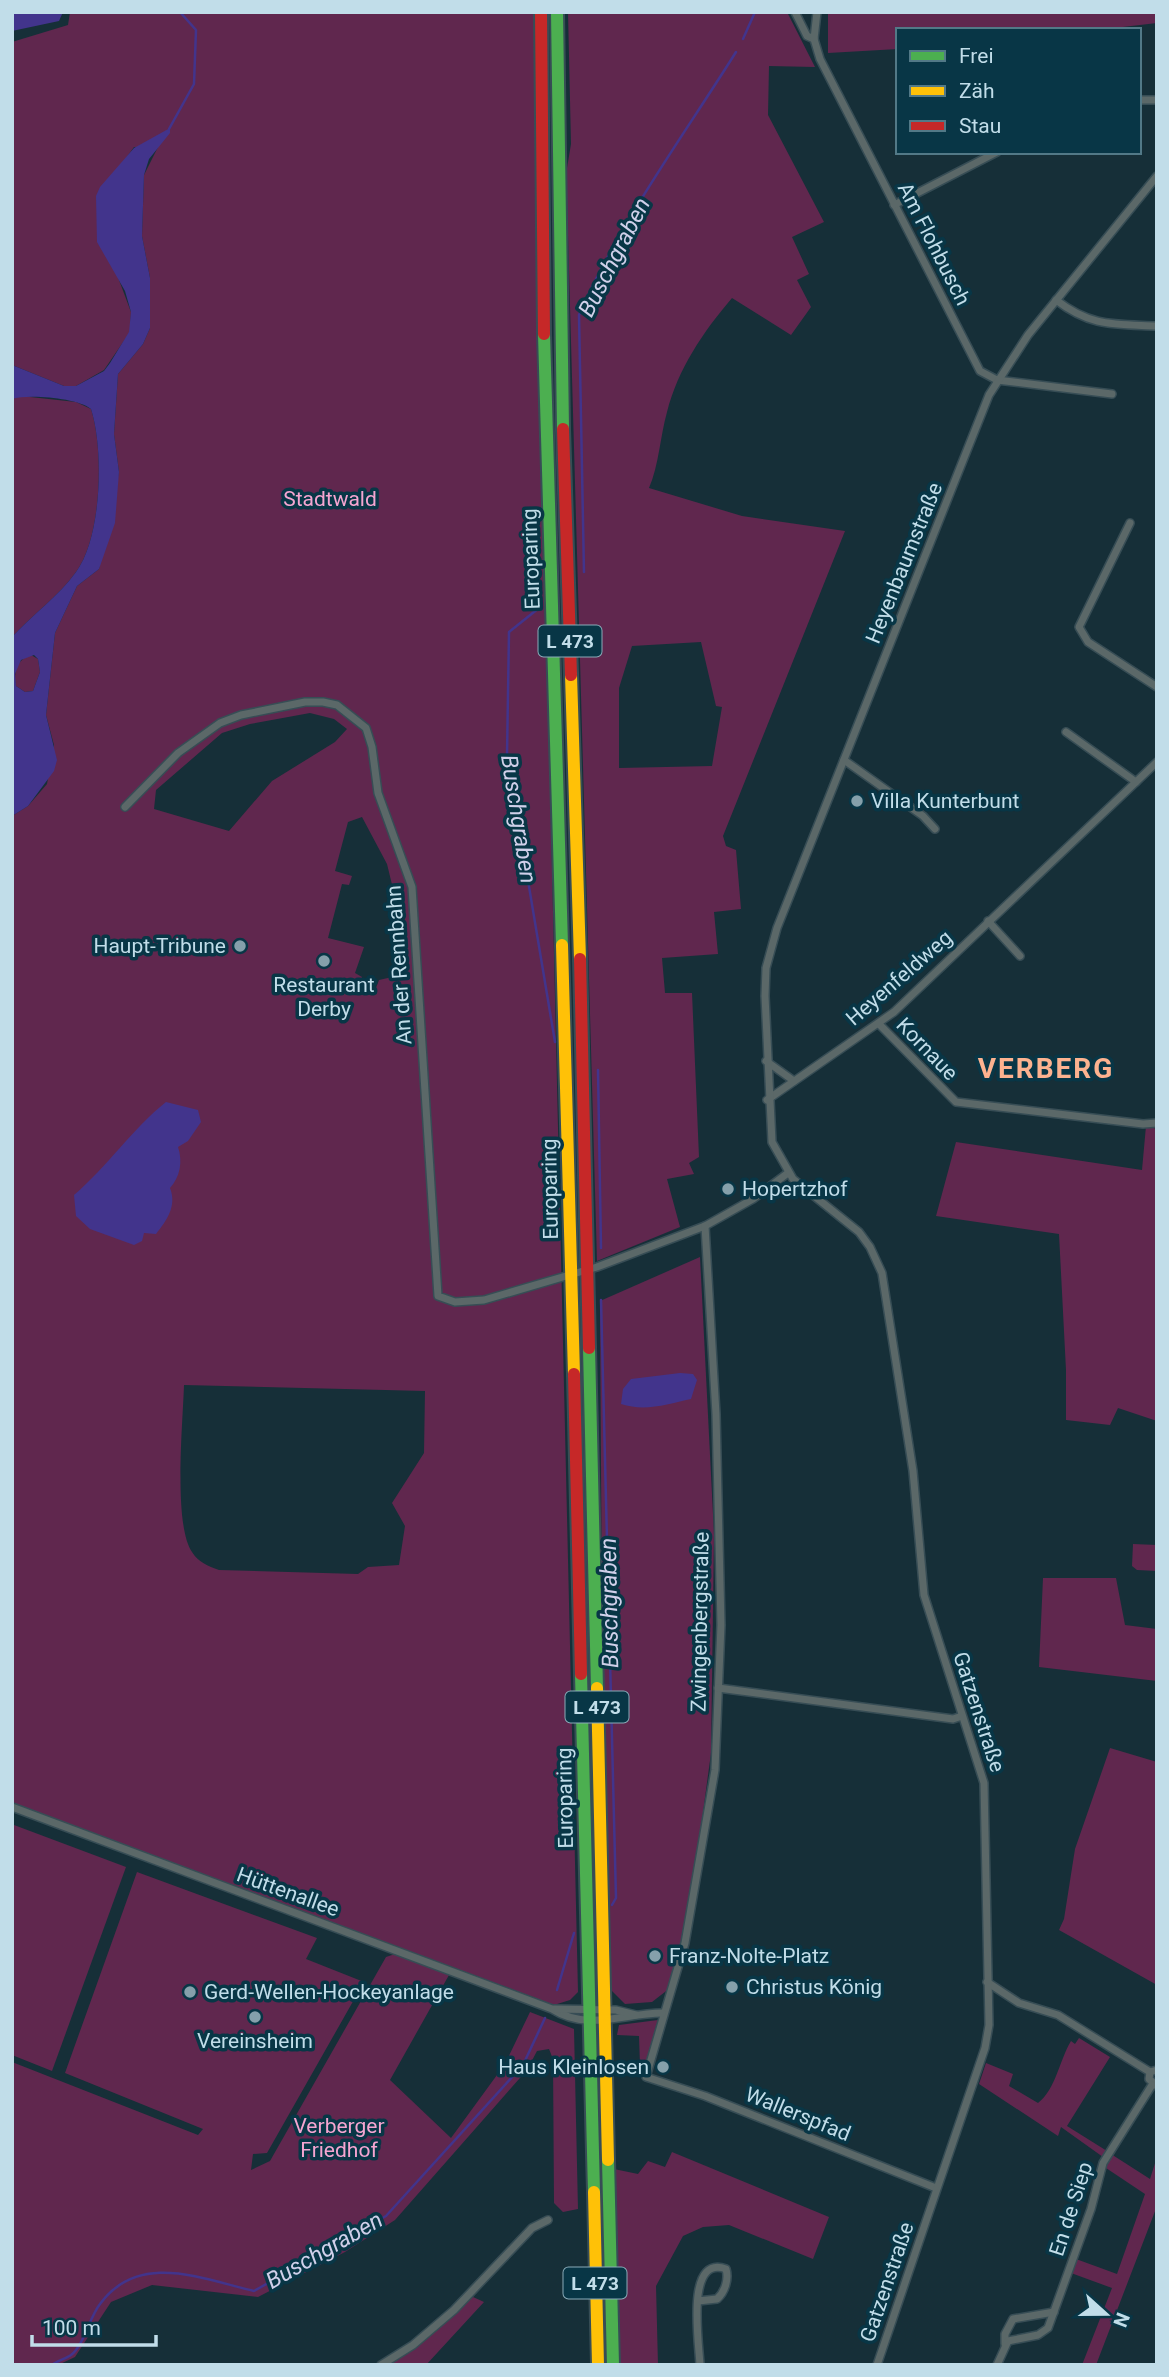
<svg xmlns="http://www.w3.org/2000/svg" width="1169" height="2377" font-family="Roboto,sans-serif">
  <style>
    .green { fill: #60274e; fill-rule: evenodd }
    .water { fill: #42348c; fill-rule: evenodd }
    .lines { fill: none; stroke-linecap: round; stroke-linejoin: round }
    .stream { stroke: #42348c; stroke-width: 2.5 }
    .street-casing { stroke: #374d55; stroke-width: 10 }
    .fast-casing { stroke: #374d55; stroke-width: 16 }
    .slow-casing { stroke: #374d55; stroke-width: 16 }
    .jam-casing { stroke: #374d55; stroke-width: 16 }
    .street { stroke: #5b6868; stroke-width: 7 }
    .fast { stroke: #4caf50; stroke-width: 12 }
    .slow { stroke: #ffc107; stroke-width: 12 }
    .jam { stroke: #c62828; stroke-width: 12 }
    .poi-dot { fill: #85a0ab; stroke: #083646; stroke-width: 2.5 }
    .labels { text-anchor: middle; stroke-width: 7; stroke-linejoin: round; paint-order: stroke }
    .shield { fill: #083646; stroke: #8aabb8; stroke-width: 2 }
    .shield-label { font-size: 19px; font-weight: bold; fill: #c1dde9 }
    .street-label { font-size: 21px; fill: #c1dde9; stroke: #083646 }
    .park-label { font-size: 21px; fill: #f5a5d1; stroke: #083646 }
    .poi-label { font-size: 21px; fill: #c1dde9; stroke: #083646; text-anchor: start }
    .water-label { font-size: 23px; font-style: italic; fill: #d0d0ea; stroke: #083646 }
    .district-label { font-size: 28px; font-weight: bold; letter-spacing: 2px; fill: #fdb28f; stroke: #083646 }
  </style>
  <rect width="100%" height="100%" fill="#162f38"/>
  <g class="green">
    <path d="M70 12H535L537 220 578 1992 570 2000 554 2005 12 1803V816L28 806 47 784 54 745 46 715 55 633 77 586 99 569 119 472 114 434 118 374 143 344 150 328V278L142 236 144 175 158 147H134L121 165 116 272 131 312 130 332 104 370 76 386H64L12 365V42L68 25ZM310 713 334 719 347 729 335 742 272 781 229 831 154 809 156 790 222 733 250 724ZM362 817 387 864 396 901 401 975 379 980 376 988 360 992 362 977 355 973 364 947 328 938 342 884 349 885 352 876 335 871 348 822ZM184 1385 425 1391 424 1453 392 1503 405 1526 399 1565 368 1567 358 1574 219 1570C208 1566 198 1562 192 1552 173 1524 183 1422 184 1385Z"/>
    <path d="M568 12H787L815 67 769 66 768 115 824 222 792 237 809 274 797 280 811 307 791 335 732 298C703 332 678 369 667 412 660 437 659 465 649 488L742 516 845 531 723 836 726 846 736 850 741 909 714 912 718 954 662 958 665 993H692L699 1157 689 1163 694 1174 667 1179 680 1227 597 1261 567 200V168L571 144ZM701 642 716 706 722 707 712 766 619 768V688L632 646Z"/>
    <polygon points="828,12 1157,12 1157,23 1097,30 898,30 898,49 828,53"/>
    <path d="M21 396 76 402 91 409C104 449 102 537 76 572 59 596 32 615 12 637V399Z"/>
    <path d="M31 655 38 659 40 672 33 691 25 692 16 686C13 673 17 659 31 655Z"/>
    <polygon points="1146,1126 1157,1129 1157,1421 1118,1408 1110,1425 1066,1420 1066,1370 1059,1234 936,1216 956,1142 1142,1170"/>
    <polygon points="700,1257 714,1534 711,1753 692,1894 670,1988 652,2002 625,2004 611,1990 602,1618 600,1301"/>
    <polygon points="1133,1544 1157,1545 1157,1571 1137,1570 1132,1566"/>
    <polygon points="1043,1578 1116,1578 1125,1625 1157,1629 1157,1681 1039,1667"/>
    <polygon points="1110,1748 1157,1762 1157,1985 1059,1930 1064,1919 1075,1849"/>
    <polygon points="14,1825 126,1867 52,2071 12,2055"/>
    <polygon points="137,1872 317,1938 306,1959 364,1982 267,2153 253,2154 251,2170 270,2161 386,1957 395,1954 449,1975 390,2080 451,2138 505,2064 530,2012 574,2029 578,2209 563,2212 554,2203 553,2059 549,2049 537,2051 527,2070 395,2220 345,2252 258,2297 152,2285 111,2302 75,2357 58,2365 12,2365 12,2062 198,2135 203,2129 65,2073"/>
    <polygon points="658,2020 644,2069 637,2072 634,2068 640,2066 639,2036 617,2035 619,2025"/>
    <path d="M1079 2038 1110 2057 1067 2126 1107 2151 1103 2157 1061 2127 1058 2136 979 2084 986 2063 1013 2074 1009 2086 1038 2103C1056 2089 1059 2061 1071 2041L1075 2044Z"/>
    <polygon points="672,2152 829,2217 813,2259 729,2225 703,2227 683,2236 656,2286 658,2365 618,2365 614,2169 638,2174 648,2161 665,2167"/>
    <polygon points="1111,2154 1150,2179 1157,2157 1157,2206 1096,2365 1082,2365 1112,2288 1071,2273 1076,2259 1117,2274 1145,2194 1106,2168"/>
    <polygon points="473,2297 484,2302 426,2365 390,2365 422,2343"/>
  </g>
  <g class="water">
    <polygon points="12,12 63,12 59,21 12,31"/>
    <path d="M170 128V133L149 159 144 175 142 236 150 278V328L143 344 118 374 114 434 119 472 115 523 99 569 77 586 55 633 46 715 57 760 54 771 28 806 12 816V637C32 615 59 596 76 572 102 537 104 449 91 409 77 398 29 394 12 399V365L64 386H76L104 371 110 363 129 332 131 312 125 291 97 242 96 196 100 187 134 148ZM34 655 38 659 40 672 33 691 25 692 16 686 15 674 21 660Z"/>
    <path d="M166 1102 198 1110 201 1122 188 1141 178 1147C183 1162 180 1177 170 1188 177 1206 167 1220 156 1234L144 1233 142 1241 134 1245 90 1229 76 1216 74 1195C107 1167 132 1129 166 1102Z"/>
    <path d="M680 1373 693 1374 697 1380 691 1399C668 1404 645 1412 621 1404L623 1389 631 1379Z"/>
  </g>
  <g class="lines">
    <g class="stream">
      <polyline points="743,39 755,12"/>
      <polyline points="169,129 194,84 196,30 180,12"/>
      <path d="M584 572 579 315C620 222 682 138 736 52"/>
      <polyline points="539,608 509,632 507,755 555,1042"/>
      <polyline points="598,1070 601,1248"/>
      <polyline points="601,1300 616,1898 612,1905"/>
      <polyline points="557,1990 574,1933"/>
      <path d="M52 2365C57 2361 65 2359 71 2355 84 2345 89 2318 100 2304 139 2251 202 2279 254 2291L386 2216 523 2065 545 2018"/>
    </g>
    <defs>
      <g id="street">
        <polyline points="795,12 807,36 814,39"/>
        <polyline points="817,12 814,39 820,59 980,371 997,380 1112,394"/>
        <polyline points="1139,100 1157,100"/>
        <polyline points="894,205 997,152"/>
        <path d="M1056 300C1091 327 1114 324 1157 326"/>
        <polyline points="1130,523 1079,627 1088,642 1157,687"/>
        <polyline points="1066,732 1136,782"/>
        <polyline points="844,760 923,816 935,829"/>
        <polyline points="125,807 178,753 220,723 241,715 305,702 323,702 337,705 366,728 372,747 378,793 412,887 438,1296 455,1302 484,1300 597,1267 705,1226 753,1199 788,1173"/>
        <polyline points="988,921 1020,956"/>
        <polyline points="879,1024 956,1102 1143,1124 1157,1123"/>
        <polyline points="766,1061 794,1081"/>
        <polyline points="767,1100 894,1012 1157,762"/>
        <polyline points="705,1226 716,1414 721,1625 715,1770 685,1943 646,2077 705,2096 936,2188"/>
        <polyline points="718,1688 953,1719 962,1716"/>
        <path d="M12 1807 552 2009C588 2032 624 2013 662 2013"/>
        <polyline points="987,1982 1019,2003 1058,2015 1150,2072"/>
        <polyline points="554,2009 616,2010 636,2015"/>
        <polyline points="1157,2070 1150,2072 1149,2079 1157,2086"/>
        <path d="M698 2301 717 2299C725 2292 729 2279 726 2269 685 2254 699 2343 700 2365"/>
        <polyline points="1005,2344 1005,2334 1013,2319 1054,2312"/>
        <polyline points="381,2365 413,2345 454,2310 532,2228 548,2220"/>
        <polyline points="877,2365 985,2048 989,2025 984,1783 924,1595 913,1471 882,1273 870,1247 859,1232 793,1179 772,1142 765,996 766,968 777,928 989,395 1028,335 1157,176"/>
        <polyline points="997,2365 1008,2341 1038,2335 1048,2328 1091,2209 1103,2163 1152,2085"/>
      </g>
      <g id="fast">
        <polyline points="557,12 563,429"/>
        <polyline points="544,334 562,945"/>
        <polyline points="589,1348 597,1688"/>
        <polyline points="581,1674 594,2192"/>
        <polyline points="608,2160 613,2365"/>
      </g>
      <g id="slow">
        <polyline points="571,675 580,959"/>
        <polyline points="562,945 574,1374"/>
        <polyline points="597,1688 608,2160"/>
        <polyline points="594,2192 598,2365"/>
      </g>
      <g id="jam">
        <polyline points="541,12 544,334"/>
        <polyline points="563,429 571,675"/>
        <polyline points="580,959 589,1348"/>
        <polyline points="574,1374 581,1674"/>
      </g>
    </defs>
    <use href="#street" class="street-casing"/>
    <use href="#fast" class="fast-casing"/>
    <use href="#slow" class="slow-casing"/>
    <use href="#jam" class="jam-casing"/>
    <use href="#street" class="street"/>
    <use href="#fast" class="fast"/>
    <use href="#slow" class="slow"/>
    <use href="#jam" class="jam"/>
  </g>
  <g class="poi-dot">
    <circle cx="857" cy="801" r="7"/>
    <circle cx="240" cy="946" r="7"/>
    <circle cx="324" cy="961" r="7"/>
    <circle cx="728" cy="1189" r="7"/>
    <circle cx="655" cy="1956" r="7"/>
    <circle cx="732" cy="1987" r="7"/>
    <circle cx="190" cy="1992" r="7"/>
    <circle cx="255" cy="2017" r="7"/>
    <circle cx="663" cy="2067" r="7"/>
  </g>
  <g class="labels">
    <g class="shield">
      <rect x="538.5" y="625.5" width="63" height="31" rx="5"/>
      <rect x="565.5" y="1691.5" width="63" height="31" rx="5"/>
      <rect x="563.5" y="2267.5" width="63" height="31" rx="5"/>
    </g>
    <g class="shield-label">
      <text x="570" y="648">L 473</text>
      <text x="597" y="1714">L 473</text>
      <text x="595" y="2290">L 473</text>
    </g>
    <g class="street-label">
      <text transform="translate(934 244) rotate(63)" y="7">Am Flohbusch</text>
      <text transform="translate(531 559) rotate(-92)" y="7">Europaring</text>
      <text transform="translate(904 563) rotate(-68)" y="7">Heyenbaumstraße</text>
      <text transform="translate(399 965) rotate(-94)" y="7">An der Rennbahn</text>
      <text transform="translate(899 978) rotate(-41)" y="7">Heyenfeldweg</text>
      <text transform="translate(927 1049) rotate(46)" y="7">Kornaue</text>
      <text transform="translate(550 1189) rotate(-91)" y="7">Europaring</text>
      <text transform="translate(700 1622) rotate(-89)" y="7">Zwingenbergstraße</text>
      <text transform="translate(979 1712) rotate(72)" y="7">Gatzenstraße</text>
      <text transform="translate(565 1798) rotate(-91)" y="7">Europaring</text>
      <text transform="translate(288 1892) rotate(20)" y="7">Hüttenallee</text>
      <text transform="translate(798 2114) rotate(22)" y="7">Wallerspfad</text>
      <text transform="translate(1071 2209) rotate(-72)" y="7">En de Siep</text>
      <text transform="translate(887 2282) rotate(-71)" y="7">Gatzenstraße</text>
    </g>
    <g class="park-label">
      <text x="330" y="506">Stadtwald</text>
      <text x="339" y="2133">Verberger<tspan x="339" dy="24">Friedhof</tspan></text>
    </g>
    <g class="poi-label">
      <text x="871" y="808">Villa Kunterbunt</text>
      <text x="226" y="953" text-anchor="end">Haupt-Tribune</text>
      <text x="324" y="992" text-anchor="middle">Restaurant<tspan x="324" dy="24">Derby</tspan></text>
      <text x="742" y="1196">Hopertzhof</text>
      <text x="669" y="1963">Franz-Nolte-Platz</text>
      <text x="746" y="1994">Christus König</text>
      <text x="204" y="1999">Gerd-Wellen-Hockeyanlage</text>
      <text x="255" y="2048" text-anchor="middle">Vereinsheim</text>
      <text x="649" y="2074" text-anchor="end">Haus Kleinlosen</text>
    </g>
    <g class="water-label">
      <text transform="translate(614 257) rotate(-63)" y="8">Buschgraben</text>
      <text transform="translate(519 819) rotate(81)" y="8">Buschgraben</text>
      <text transform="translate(609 1603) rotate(-91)" y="8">Buschgraben</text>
      <text transform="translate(324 2250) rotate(-30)" y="8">Buschgraben</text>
    </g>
    <g class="district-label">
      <text x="1046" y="1078">VERBERG</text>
    </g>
  </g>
  <rect width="1169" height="2377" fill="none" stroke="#c1dde9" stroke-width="28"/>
  <rect x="896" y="28" width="245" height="126" fill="#083646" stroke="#527987" stroke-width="2"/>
  <rect x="910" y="51" width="35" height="10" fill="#4caf50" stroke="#527987" stroke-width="2"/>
  <text x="959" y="63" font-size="21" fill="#c1dde9">Frei</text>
  <rect x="910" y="86" width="35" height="10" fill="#ffc107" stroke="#527987" stroke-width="2"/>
  <text x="959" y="98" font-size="21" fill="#c1dde9">Zäh</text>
  <rect x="910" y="121" width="35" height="10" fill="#c62828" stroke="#527987" stroke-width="2"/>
  <text x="959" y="133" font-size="21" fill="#c1dde9">Stau</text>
  <g transform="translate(1106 2314) rotate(111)" stroke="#083646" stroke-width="5" paint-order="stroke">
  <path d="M0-5L12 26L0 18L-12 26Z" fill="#c1dde9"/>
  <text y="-10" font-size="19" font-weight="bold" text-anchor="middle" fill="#c1dde9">N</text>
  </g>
  <path d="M32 2335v10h124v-10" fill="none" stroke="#c1dde9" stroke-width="3.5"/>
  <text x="42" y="2335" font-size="21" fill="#c1dde9" stroke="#083646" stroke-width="5" paint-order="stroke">100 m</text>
</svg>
